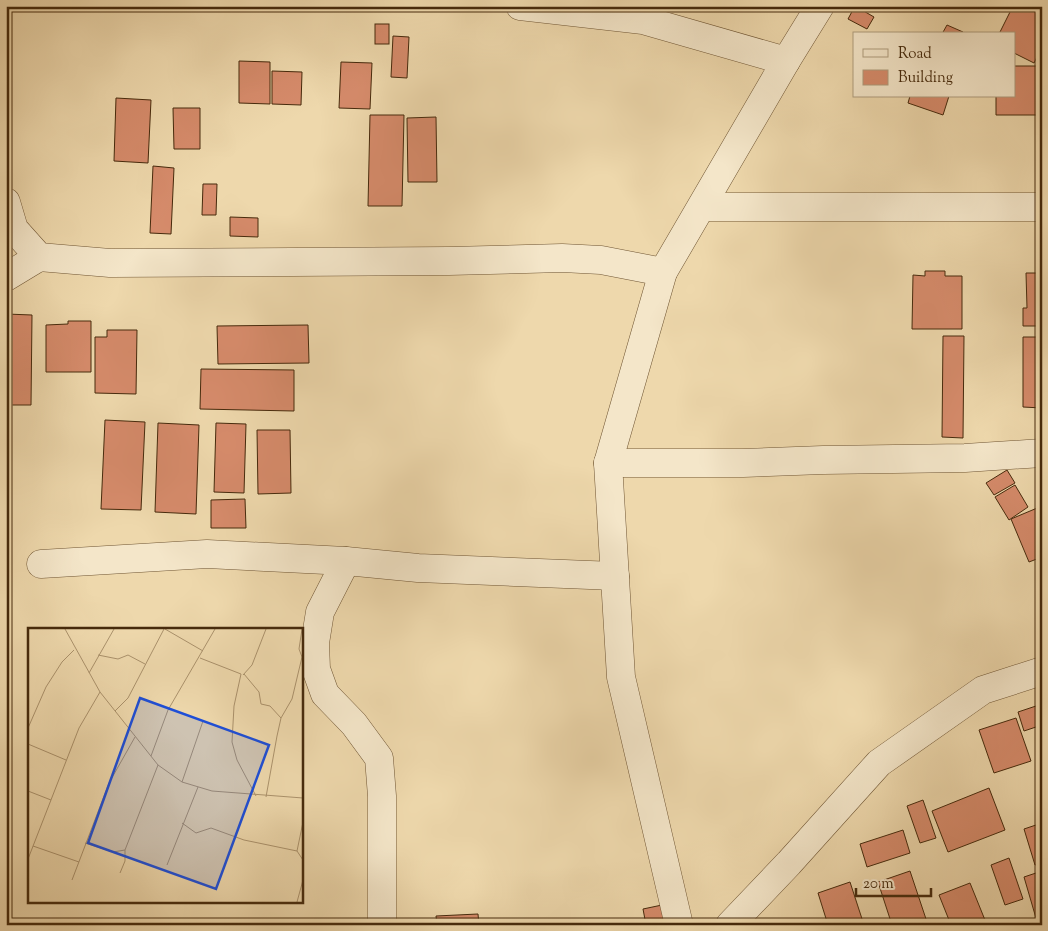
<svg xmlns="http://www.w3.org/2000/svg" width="1048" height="931" font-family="'Sorts Mill Goudy',serif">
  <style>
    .building { fill: #d68b6b; stroke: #462a0c }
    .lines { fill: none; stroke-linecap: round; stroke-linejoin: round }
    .minor-casing { stroke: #705634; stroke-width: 29 }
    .minor { stroke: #f4e6c9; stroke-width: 28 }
    .inset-road { fill: none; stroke: #ab926c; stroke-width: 1 }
    .view { fill: #1d4ed8; fill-opacity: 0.15; stroke: #1d4ed8; stroke-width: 2.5 }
    .inset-edge { fill: none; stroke: #462a0c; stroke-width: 2.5 }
  </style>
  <rect width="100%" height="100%" fill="#eed8ac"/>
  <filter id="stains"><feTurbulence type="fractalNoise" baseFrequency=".004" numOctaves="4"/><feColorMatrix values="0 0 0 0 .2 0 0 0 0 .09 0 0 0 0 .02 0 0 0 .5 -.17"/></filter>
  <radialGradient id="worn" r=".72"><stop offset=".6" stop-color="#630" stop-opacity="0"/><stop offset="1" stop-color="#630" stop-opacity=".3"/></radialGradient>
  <g class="building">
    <polygon points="855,6 874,17 867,29 848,19"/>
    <polygon points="1013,6 1042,6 1042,47 1034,63 1014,53 1014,34 999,34"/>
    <rect x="375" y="24" width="14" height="20"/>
    <polygon points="947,25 963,32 962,34 942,34"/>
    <polygon points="393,36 409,37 407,78 391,77"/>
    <polygon points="239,61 270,62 270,104 239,103"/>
    <polygon points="341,62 372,63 370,109 339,108"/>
    <polygon points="1014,66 1042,66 1042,115 996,115 996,96 1014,96"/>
    <polygon points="272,71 302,72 301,105 272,104"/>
    <polygon points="910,96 949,96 943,115 908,103"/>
    <polygon points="116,98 151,100 148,163 114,161"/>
    <polygon points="173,108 200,108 200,149 174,149"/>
    <polygon points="370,115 404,115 402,206 368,206"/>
    <polygon points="436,117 437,182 408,182 407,118"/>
    <polygon points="153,166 174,168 171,234 150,233"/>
    <polygon points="203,184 217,184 216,215 202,215"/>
    <polygon points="230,217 258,218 258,237 230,236"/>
    <polygon points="925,271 945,271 945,276 962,276 962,329 912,329 913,275 925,276"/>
    <polygon points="1026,273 1042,273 1042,326 1023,326 1023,308 1027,308"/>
    <polygon points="6,314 32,315 31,405 6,405"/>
    <polygon points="68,321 91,321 91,372 46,372 46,325 68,324"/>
    <polygon points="308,325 309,363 218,364 217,326"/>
    <polygon points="107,330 137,330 136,394 95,393 95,337 107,337"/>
    <polygon points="943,336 964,336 963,438 942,437"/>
    <polygon points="1023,337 1042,337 1042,408 1023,407"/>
    <polygon points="201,369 294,370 294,411 200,409"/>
    <polygon points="105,420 145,422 141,510 101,509"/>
    <polygon points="158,423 199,425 196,514 155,512"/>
    <polygon points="216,423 246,424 244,493 214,492"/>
    <polygon points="257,430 290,430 291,493 258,494"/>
    <polygon points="1007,470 1015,483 994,495 986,483"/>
    <polygon points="1015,485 1028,507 1009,520 995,497"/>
    <polygon points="245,499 246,528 211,528 211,500"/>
    <polygon points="1042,506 1042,557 1029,562 1011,519"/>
    <polygon points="1042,704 1042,725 1024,731 1018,712"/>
    <polygon points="1016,718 1031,761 994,773 979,730"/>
    <polygon points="989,788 1005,830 948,852 932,811"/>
    <polygon points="923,800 936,838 920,843 907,806"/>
    <polygon points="1042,823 1042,863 1035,865 1024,829"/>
    <polygon points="903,830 910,853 867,867 860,844"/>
    <polygon points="1009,858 1023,899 1005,905 991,865"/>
    <polygon points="910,871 928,925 892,925 878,882"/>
    <polygon points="1042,871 1042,925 1038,925 1024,877"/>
    <polygon points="850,882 864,925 828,925 818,893"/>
    <polygon points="970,883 987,925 951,925 939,895"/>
    <polygon points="662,905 666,925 646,925 643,909"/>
    <polygon points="478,914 479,925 437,925 436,916"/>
  </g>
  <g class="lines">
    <defs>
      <g id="minor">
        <polyline points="520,6 643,20 786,61"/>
        <polyline points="6,202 14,229 39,257 110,263 449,261 562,258 601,260 663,272"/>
        <polyline points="702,207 1042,207"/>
        <polyline points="6,277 39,257"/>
        <polyline points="608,463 743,463 823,460 965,458 1042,453"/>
        <polyline points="346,561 320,612 315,643 316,669 325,694 354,724 379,758 382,796 382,925"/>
        <polyline points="41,564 207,554 346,561 418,568 615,576"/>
        <polyline points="679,925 621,677 608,463 663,272 786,61 820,6"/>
        <polyline points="730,925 789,863 879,763 983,690 1042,671"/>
      </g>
    </defs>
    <use href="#minor" class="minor-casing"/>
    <use href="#minor" class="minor"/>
  </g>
  <g transform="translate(28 628)">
    <rect width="275" height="275" fill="#eed8ac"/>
    <path class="inset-road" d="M37 1 72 64 130 137 154 154 184 163 275 170M137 1 175 23M70 27 90 31 100 27 117 36M172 30 213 46 206 78 204 114 209 132 228 168M61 45 86 1M216 46 231 64 233 76 242 78 253 90M215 47 224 37 238 1M87 83 100 70 136 1M0 100 18 59 34 34 46 22M0 116 38 132M123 128 140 82 187 1M154 154 175 93M0 163 23 172M238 169 249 108 253 90 264 71 274 29 271 21 274 1M154 195 168 205 183 200 216 212 269 223 275 232M57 215 85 224 97 222 130 137M5 218 51 234M269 223 275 194M0 231 51 100 72 64M139 237 170 159M92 245 97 233V222M44 252 81 155 107 109M269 274 275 252"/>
    <path class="view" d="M112 70 241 117 188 261 60 215Z"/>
    <rect width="275" height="275" class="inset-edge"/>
  </g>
  <rect width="1048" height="931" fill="none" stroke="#eed8ac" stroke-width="25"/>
  <rect x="8" y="8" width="1033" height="916" fill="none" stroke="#462a0c" stroke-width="2.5"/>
  <rect x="12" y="12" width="1023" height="906" fill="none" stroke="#462a0c"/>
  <rect x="853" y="32" width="162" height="65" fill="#f4e6c9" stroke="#ae9b7d"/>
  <rect x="863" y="49" width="25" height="8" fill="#f4e6c9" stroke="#ae9b7d"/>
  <text x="898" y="58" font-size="15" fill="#462a0c">Road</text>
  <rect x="863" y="70" width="25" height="15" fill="#d68b6b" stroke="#ae9b7d"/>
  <text x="898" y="82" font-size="15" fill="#462a0c">Building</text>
  <path d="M856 888v8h75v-8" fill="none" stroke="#462a0c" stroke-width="2.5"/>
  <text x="863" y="888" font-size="15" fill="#462a0c" stroke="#f4e6c9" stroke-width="4" paint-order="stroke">20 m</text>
  <rect width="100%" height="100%" filter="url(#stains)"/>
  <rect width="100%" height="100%" fill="url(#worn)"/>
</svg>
